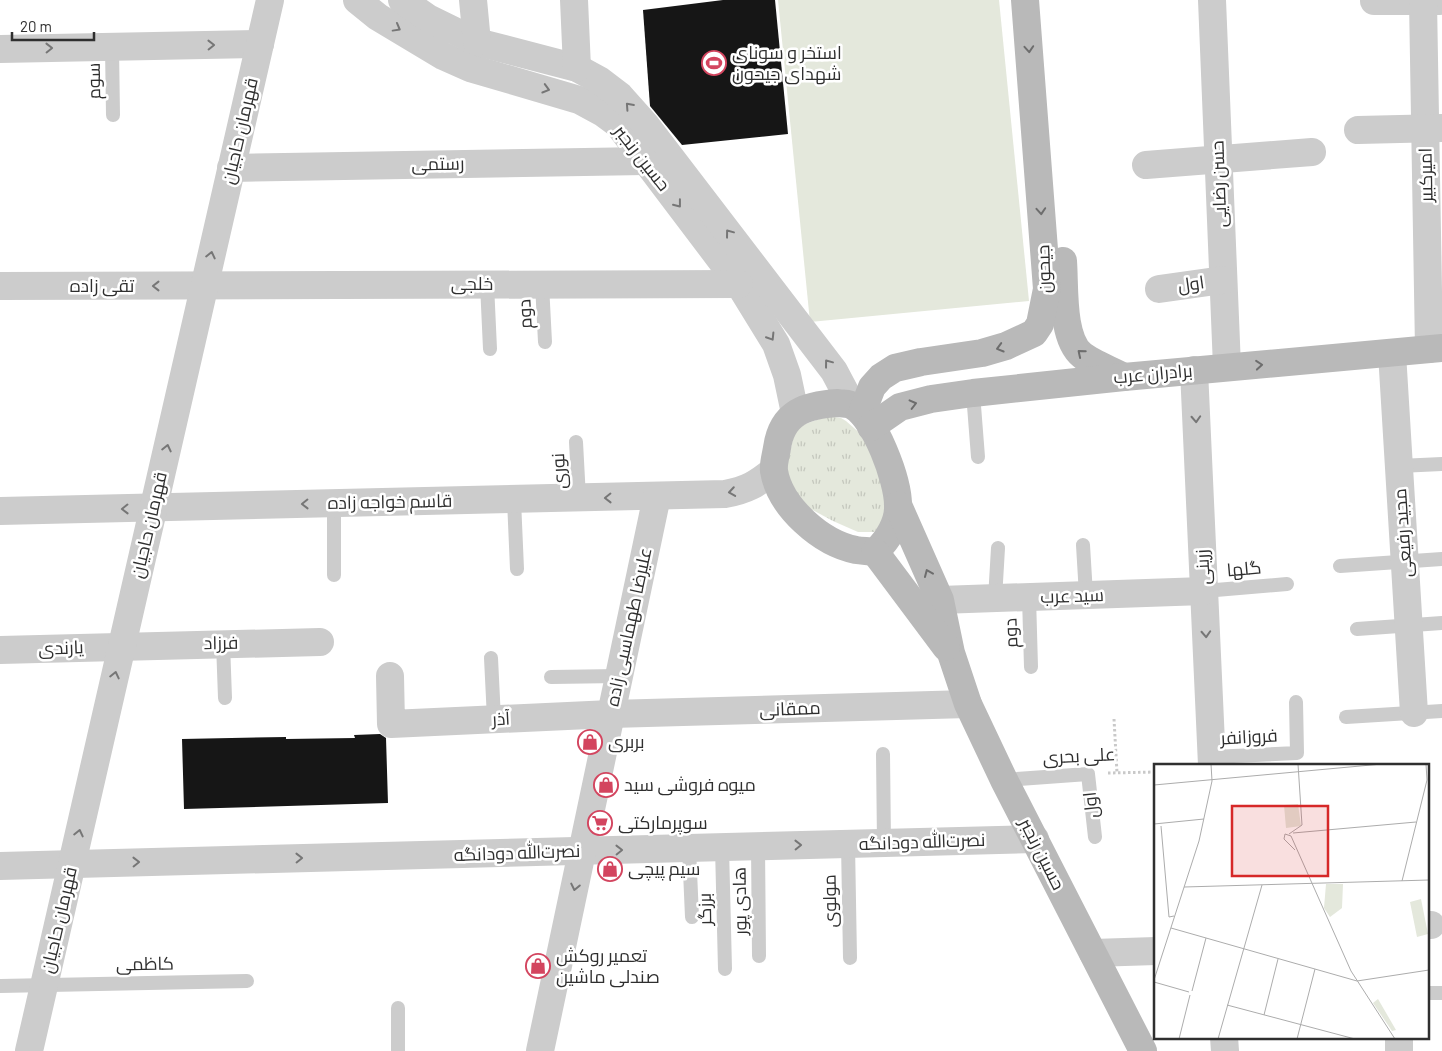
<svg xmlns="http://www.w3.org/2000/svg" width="1442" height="1051" font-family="Barlow,Cairo,sans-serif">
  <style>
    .grass { fill: url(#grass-tufts) }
    .pitch { fill: #e4e8dc }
    .building { fill: #161616 }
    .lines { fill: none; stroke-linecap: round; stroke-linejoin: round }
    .path { stroke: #c9c9c9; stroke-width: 3; stroke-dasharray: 2.5 2.5; stroke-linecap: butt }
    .lane { stroke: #ccc; stroke-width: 14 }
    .street { stroke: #ccc; stroke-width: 28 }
    .secondary { stroke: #b9b9b9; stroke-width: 28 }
    .oneway { stroke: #767676 }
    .oneway2 { stroke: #6d6d6d }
    .labels { text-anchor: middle; stroke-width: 5; stroke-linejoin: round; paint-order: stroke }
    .poi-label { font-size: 18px; fill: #2f2f2f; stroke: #fff; text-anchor: start }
    .street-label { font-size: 18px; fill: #2f2f2f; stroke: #fff }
    .inset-road { fill: none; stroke: #acacac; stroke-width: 1 }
    .view { fill: #d62828; fill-opacity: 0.15; stroke: #d62828; stroke-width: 2.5 }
    .inset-edge { fill: none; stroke: #2f2f2f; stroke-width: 2.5 }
  </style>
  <defs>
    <pattern id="grass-tufts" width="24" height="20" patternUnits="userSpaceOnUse" patternTransform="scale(1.25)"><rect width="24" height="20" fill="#e4e8dc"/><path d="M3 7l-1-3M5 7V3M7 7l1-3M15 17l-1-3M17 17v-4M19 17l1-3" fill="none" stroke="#c4c7bd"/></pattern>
  </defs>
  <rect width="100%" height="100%" fill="#fff"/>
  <polygon class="grass" points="828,416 841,418 846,421 870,442 889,496 882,525 874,532 858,532 833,521 807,507 784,478 795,430 805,424"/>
  <polygon class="pitch" points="778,0 999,0 1029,301 810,322"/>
  <g class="building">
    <polygon points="723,0 775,0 788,134 682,145 650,106 643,10"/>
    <polygon points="380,734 386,738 388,803 184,809 182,739 286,737 286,739 355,738 354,735"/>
  </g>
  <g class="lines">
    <g class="path">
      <polyline points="1114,719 1117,773"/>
      <polyline points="1108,773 1156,772"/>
    </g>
    <g class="lane">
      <polyline points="112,47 113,115"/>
      <polyline points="487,284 490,349"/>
      <polyline points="542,284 545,342"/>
      <polyline points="973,393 978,457"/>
      <polyline points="576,442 579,498"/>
      <polyline points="1399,466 1442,464"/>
      <polyline points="514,500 517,569"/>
      <polyline points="1083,545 1086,595"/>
      <polyline points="1340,566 1442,559"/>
      <polyline points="334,575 334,504"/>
      <polyline points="1204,591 1287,584"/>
      <polyline points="1029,597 1031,667"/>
      <polyline points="995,599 998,548"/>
      <polyline points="1357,629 1442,623"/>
      <polyline points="223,643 225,698"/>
      <polyline points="491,658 494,719"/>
      <polyline points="551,677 619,676"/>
      <polyline points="1346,717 1442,711"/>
      <polyline points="883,754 884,843"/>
      <polyline points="1211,757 1297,753 1296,702"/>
      <polyline points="1004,780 1088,774 1095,837"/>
      <polyline points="848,844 850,958"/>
      <polyline points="758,846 759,956"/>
      <polyline points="722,847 725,969"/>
      <polyline points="689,848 692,917"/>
      <polyline points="0,986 247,981"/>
      <polyline points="1428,993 1442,993"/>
      <polyline points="398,1051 398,1008"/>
    </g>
    <g class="street">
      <polyline points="357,0 378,17 443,56 470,68 579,100 603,113 618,124 739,284 776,344 787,375 795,413"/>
      <polyline points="402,0 428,18 477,42 577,68 599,80 620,96 645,124 834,371 852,405"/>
      <polyline points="473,0 477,42"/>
      <polyline points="574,0 577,68"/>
      <polyline points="1212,0 1227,367"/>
      <polyline points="1374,1 1440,1"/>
      <polyline points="1423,1 1429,349"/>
      <polyline points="0,49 260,44"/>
      <polyline points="1358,130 1442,128"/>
      <polyline points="1146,165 1312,152"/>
      <polyline points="231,168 645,161"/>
      <polyline points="0,286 739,284"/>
      <polyline points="1159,289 1223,280"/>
      <polyline points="1392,353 1414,713"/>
      <polyline points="1194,370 1212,765"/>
      <path d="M0 511 725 494C747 490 757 484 774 470"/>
      <polyline points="940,600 1204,591"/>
      <polyline points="0,650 320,642"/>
      <polyline points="390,676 391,724 611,714 968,704"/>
      <polyline points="0,866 1035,839"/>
      <polyline points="1428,925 1431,925"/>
      <polyline points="1093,953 1156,951"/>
      <polyline points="1224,1037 1225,1051"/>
      <polyline points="1399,1037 1399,1051"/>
      <polyline points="29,1051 270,0"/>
      <polyline points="540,1051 657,496"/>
    </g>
    <g class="secondary">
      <path d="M1063 261C1065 286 1061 338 1082 355 1092 363 1111 370 1124 377"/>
      <path d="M838 403C842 404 849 403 853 406 875 418 898 480 898 505 899 522 888 540 875 552 869 551 862 551 856 550 821 543 780 507 774 471 773 464 776 455 777 448 782 412 806 405 838 403Z"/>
      <polyline points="862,413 872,387 881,377 895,368 921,362 982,353 1006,346 1034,333 1040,324 1047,289 1025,0"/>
      <polyline points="871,427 900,407 931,399 973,393 1124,377 1442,348"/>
      <polyline points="898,505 940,600 951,653 968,704 1004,780 1143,1051"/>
      <polyline points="875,552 946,647"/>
    </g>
  </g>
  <defs><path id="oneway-chevron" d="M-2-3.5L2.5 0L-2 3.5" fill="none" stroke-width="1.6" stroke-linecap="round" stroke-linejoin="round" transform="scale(1.25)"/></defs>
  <g class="oneway">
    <use href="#oneway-chevron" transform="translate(397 28) rotate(29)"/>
    <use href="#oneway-chevron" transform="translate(211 45) rotate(-1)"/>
    <use href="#oneway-chevron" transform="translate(49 48) rotate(-1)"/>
    <use href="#oneway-chevron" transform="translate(546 89) rotate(16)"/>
    <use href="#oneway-chevron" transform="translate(629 106) rotate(-132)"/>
    <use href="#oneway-chevron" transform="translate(678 204) rotate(52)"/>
    <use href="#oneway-chevron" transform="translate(729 233) rotate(-127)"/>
    <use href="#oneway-chevron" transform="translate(211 255) rotate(-77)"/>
    <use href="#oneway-chevron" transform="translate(156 286) rotate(180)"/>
    <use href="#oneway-chevron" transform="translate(771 337) rotate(58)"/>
    <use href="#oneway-chevron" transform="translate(828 363) rotate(-127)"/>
    <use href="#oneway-chevron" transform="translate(1196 419) rotate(87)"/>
    <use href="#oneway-chevron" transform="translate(167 448) rotate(-77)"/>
    <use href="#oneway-chevron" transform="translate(732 492) rotate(171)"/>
    <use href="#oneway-chevron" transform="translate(608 498) rotate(179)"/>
    <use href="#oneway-chevron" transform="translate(305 504) rotate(179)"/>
    <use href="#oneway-chevron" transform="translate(125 509) rotate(179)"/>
    <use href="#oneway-chevron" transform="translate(1206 634) rotate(87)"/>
    <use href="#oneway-chevron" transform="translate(115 675) rotate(-77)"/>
    <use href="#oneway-chevron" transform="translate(79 833) rotate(-77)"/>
    <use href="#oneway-chevron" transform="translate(798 845) rotate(-1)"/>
    <use href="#oneway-chevron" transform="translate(619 850) rotate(-1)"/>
    <use href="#oneway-chevron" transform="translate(299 858) rotate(-1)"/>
    <use href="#oneway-chevron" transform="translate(136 862) rotate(-1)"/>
    <use href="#oneway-chevron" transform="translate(575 887) rotate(102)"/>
  </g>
  <g class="oneway2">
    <use href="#oneway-chevron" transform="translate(1029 49) rotate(86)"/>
    <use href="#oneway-chevron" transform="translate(1041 211) rotate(86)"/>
    <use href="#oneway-chevron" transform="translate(1000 348) rotate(164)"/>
    <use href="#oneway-chevron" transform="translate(1081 353) rotate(-140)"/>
    <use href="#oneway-chevron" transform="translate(1259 365) rotate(-5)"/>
    <use href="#oneway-chevron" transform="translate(913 404) rotate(-14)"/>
    <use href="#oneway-chevron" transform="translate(928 573) rotate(-113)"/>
  </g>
  <defs>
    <symbol id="stadium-ring" viewBox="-11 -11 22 22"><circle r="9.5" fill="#fff" stroke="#d3455f" stroke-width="1.5"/><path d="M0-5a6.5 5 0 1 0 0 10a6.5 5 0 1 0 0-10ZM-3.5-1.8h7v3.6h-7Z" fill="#d3455f"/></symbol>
    <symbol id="shop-ring" viewBox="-11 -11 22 22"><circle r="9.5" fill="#fff" stroke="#d3455f" stroke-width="1.5"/><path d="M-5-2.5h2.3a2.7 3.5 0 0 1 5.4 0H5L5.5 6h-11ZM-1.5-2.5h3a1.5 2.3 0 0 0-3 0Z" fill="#d3455f"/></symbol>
    <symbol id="supermarket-ring" viewBox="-11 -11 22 22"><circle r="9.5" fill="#fff" stroke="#d3455f" stroke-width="1.5"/><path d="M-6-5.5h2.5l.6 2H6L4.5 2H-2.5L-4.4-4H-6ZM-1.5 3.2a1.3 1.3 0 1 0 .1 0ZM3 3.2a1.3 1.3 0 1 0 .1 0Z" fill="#d3455f"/></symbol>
  </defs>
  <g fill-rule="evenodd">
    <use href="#stadium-ring" x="700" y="49" width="28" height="28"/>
    <use href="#shop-ring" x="576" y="728" width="28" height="28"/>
    <use href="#shop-ring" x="592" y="771" width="28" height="28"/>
    <use href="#supermarket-ring" x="586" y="809" width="28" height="28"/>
    <use href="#shop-ring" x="596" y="855" width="28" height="28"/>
    <use href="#shop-ring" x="524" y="952" width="28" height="28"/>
  </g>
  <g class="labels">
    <g class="poi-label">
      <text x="732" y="59">استخر و سونای<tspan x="732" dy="21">شهدای جیحون</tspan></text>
      <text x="608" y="748">بربری</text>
      <text x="624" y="791">میوه فروشی سید</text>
      <text x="618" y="829">سوپرمارکتی</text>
      <text x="628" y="875">سیم پیچی</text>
      <text x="556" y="962">تعمیر روکش<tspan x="556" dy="21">صندلی ماشین</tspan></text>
    </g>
    <g class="street-label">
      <text transform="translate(94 81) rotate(-91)" y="6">سوم</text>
      <text transform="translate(240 131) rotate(-77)" y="6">قهرمان حاجیان</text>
      <text transform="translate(642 158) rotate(52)" y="6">حسین رنجبر</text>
      <text transform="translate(438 164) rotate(-1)" y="6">رستمی</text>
      <text transform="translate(1426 175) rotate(-91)" y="6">امیرکبیر</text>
      <text transform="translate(1219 184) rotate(-92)" y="6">حسن رضایی</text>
      <text transform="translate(1044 269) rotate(-92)" y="6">جیحون</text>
      <text x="472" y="290">خلجی</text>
      <text transform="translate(1191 284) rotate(-8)" y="6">اول</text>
      <text x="102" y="292">تقی زاده</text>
      <text transform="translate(525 314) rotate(-93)" y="6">دوم</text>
      <text transform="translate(1153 374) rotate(-5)" y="6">برادران عرب</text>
      <text transform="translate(559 471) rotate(-93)" y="6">نوری</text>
      <text transform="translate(390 502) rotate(-1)" y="6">قاسم خواجه زاده</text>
      <text transform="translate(149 525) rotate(-77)" y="6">قهرمان حاجیان</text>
      <text transform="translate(1403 533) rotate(-94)" y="6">مجید رفیعی</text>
      <text transform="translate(1203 567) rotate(-93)" y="6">زرینی</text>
      <text transform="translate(1244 569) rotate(-5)" y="6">گلها</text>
      <text transform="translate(1072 596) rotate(-2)" y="6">سید عرب</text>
      <text transform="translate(629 627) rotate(-78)" y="6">علیرضا طهماسبی زاده</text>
      <text transform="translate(1011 633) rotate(-92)" y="6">دوم</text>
      <text transform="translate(221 643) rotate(-1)" y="6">فرزاد</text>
      <text transform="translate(61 648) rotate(-2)" y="6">یارندی</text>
      <text transform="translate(790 709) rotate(-2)" y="6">ممقانی</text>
      <text transform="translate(501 719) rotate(-3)" y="6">آذر</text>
      <text transform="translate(1249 737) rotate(-3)" y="6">فروزانفر</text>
      <text transform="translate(1079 756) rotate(-3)" y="6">علی بحری</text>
      <text transform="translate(1091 805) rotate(-96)" y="6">اول</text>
      <text transform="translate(922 842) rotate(-2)" y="6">نصرت‌الله دودانگه</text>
      <text transform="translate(517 853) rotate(-2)" y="6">نصرت‌الله دودانگه</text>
      <text transform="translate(1042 854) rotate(63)" y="6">حسین رنجبر</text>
      <text transform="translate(740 901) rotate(-91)" y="6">هادی پور</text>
      <text transform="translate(830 901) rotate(-91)" y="6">مولوی</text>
      <text transform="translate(705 909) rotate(-91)" y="6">برزگر</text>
      <text transform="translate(59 920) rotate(-77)" y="6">قهرمان حاجیان</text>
      <text transform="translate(145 964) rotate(-1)" y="6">کاظمی</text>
    </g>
  </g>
  <g transform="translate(1154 764)">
    <rect width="275" height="275" fill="#fff"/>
    <path d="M172 120H189L188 144 176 153 170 144ZM267 135 274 170 263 173 256 138ZM224 235 242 266 238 267 219 239Z" fill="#e4e8dc"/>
    <path d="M144 40 147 62 132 64 130 41Z" fill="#e4e8dc"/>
    <path class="inset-road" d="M57 0 58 17M0 21 228 0M0 60 50 55M7 62 15 153 20 152M139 69 262 58M135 70 148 61 144 0M141 86 130 75 131 70 137 72 197 207 241 275M248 117 273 16 272 0M30 123 275 116M17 164 203 217 275 206M0 216 45 77 58 17M0 218 35 228M38 227 52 174M73 241 201 275M110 251 124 195M25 275 36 231M64 275 108 121M143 275 161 205"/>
    <path class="view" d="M78 42H174V112H78Z"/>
    <rect width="275" height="275" class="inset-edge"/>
  </g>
  <path d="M12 32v8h82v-8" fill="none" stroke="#2f2f2f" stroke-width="2.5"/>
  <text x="20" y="32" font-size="15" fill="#2f2f2f" stroke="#ffffff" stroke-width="4" paint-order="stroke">20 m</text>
</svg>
